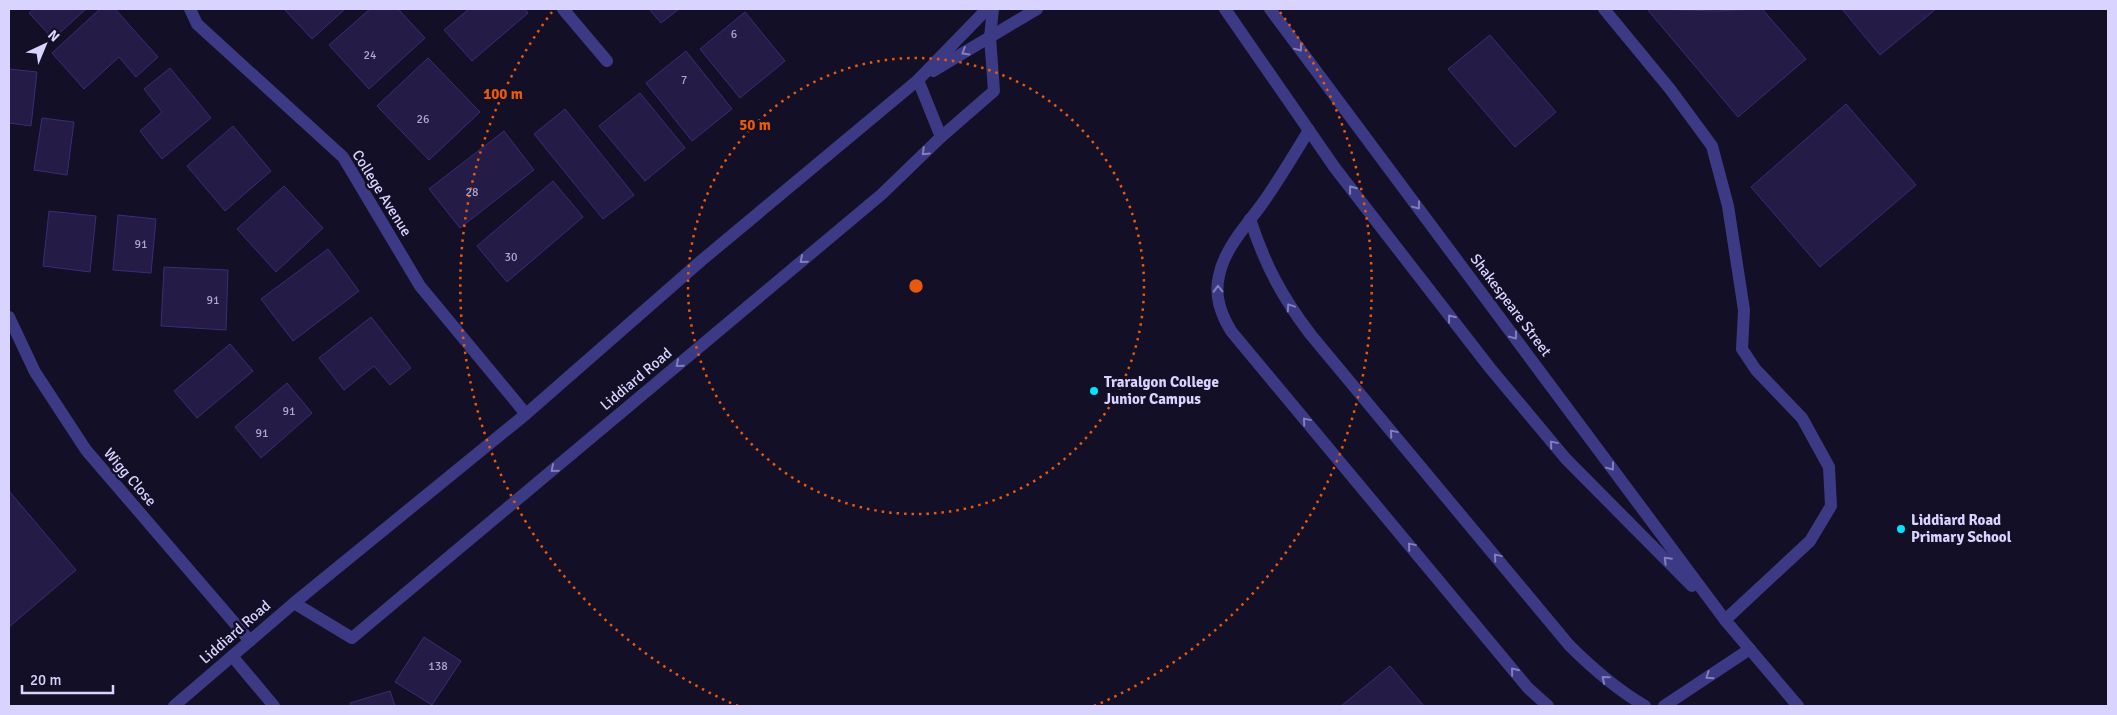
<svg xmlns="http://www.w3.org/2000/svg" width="2117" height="715" font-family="Signika,sans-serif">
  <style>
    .building { fill: #241b47; stroke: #3b2d73 }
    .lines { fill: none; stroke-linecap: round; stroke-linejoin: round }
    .service { stroke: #3d3a85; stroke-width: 12 }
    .minor { stroke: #3d3a85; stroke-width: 12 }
    .tertiary { stroke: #3d3a85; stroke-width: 12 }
    .oneway { stroke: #837fbc }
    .ring { fill: none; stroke: #e8590c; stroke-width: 2.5; stroke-dasharray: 2.5 5 }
    .poi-dot { fill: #00e5ff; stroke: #130f26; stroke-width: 2 }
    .labels { text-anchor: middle; stroke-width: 5; stroke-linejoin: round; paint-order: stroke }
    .number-label { font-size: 12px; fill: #aca6d1 }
    .street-label { font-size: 15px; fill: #d9d4ff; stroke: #130f26 }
    .poi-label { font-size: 15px; font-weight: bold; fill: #d9d4ff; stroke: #130f26; text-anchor: start }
    .centre { fill: #e8590c; stroke: #130f26; stroke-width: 2.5 }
    .ring-label { font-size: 15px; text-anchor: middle; font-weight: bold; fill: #e8590c; stroke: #130f26; stroke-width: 5; stroke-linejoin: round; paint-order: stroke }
  </style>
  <rect width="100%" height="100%" fill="#130f26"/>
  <g class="building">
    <polygon points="34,9 86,9 53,39 29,13"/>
    <polygon points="100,9 115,9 158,57 136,77 119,57 84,89 52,53"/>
    <polygon points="284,9 345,9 312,39"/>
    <polygon points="370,9 398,9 425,38 369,89 329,45"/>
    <polygon points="469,9 525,9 528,13 472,61 444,30"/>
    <polygon points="649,9 679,9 661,23"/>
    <polygon points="1647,9 1715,11 1762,9 1806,59 1738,117"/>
    <polygon points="1842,9 1936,9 1880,55"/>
    <polygon points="745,12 785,61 740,98 700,49"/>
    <polygon points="1490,35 1556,112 1515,147 1448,69"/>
    <polygon points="686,51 732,109 692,141 646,83"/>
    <polygon points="428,58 480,112 429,160 377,106"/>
    <polygon points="170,68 211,118 162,159 140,131 162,112 144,89"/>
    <polygon points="9,69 37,72 31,126 9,123"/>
    <polygon points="640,93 685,148 645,181 599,126"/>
    <polygon points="1846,104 1916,185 1820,267 1751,187"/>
    <polygon points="565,109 634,195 603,219 534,134"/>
    <polygon points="42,118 74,122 67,175 34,170"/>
    <polygon points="233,126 271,171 225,211 187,166"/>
    <polygon points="504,131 534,170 460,228 429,189"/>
    <polygon points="553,181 583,217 507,282 477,246"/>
    <polygon points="284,186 323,228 276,272 237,229"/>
    <polygon points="49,211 96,216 90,272 43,266"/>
    <polygon points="118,215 156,219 151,273 113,270"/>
    <polygon points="328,249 359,291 293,341 261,299"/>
    <polygon points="164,267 228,270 226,330 161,326"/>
    <polygon points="371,317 411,368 390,385 374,366 344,390 319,358"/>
    <polygon points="230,344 253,371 197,418 174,391"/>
    <polygon points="287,383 312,413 261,458 235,427"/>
    <polygon points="9,491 76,570 9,627"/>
    <polygon points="424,637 461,661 432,705 395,682"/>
    <polygon points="1390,666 1424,706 1341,706"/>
    <polygon points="390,691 395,706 351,706 350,703"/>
  </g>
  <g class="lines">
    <g class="service">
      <polyline points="1604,9 1670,89 1712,146 1728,206 1744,310 1742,349 1756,370 1802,418 1829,467 1831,506 1810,541 1725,620"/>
      <path d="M1309 130C1294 155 1279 180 1262 204 1246 226 1224 249 1219 276 1214 296 1221 314 1231 331L1528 688 1548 706"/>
      <polyline points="941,137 994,91 990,37 993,9"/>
      <path d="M1250 219C1265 265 1282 297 1311 335L1569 645C1592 668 1616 689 1645 706"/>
      <polyline points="1664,706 1750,649"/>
    </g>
    <g class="minor">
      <polyline points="190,9 197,24 343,157 420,286 526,414"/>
      <polyline points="563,9 607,61"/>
      <polyline points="9,317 35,372 86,450 250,641"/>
      <polyline points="294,603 352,638 882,194 941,137 918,80"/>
      <polyline points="232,656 274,706"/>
    </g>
    <g class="tertiary">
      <polyline points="1225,9 1335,168 1490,368 1566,459 1692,586"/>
      <polyline points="1270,9 1725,620 1798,706"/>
      <polyline points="933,71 1037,9"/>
      <polyline points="174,706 294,603 526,414 702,260 918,80 987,9"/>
    </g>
  </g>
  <defs><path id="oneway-chevron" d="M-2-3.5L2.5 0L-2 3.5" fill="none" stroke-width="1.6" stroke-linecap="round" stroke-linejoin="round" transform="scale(1.25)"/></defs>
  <g class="oneway">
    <use href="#oneway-chevron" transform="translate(1299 48) rotate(53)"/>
    <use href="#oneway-chevron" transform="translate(965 52) rotate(149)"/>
    <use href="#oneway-chevron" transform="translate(925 152) rotate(136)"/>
    <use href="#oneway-chevron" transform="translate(1352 189) rotate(-128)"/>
    <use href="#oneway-chevron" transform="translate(1417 206) rotate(53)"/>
    <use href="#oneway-chevron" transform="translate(803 260) rotate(140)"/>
    <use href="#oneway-chevron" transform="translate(1218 289) rotate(-91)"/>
    <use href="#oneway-chevron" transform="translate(1290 307) rotate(-124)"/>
    <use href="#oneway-chevron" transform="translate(1451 318) rotate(-128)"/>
    <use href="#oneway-chevron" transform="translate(1514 336) rotate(53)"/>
    <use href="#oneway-chevron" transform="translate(679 364) rotate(140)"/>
    <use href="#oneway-chevron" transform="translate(1306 421) rotate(-130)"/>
    <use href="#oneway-chevron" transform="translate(1393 433) rotate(-130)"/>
    <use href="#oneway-chevron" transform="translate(1553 444) rotate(-130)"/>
    <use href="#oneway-chevron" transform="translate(1611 467) rotate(53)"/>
    <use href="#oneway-chevron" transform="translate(554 469) rotate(140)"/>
    <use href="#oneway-chevron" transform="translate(1411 546) rotate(-130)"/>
    <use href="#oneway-chevron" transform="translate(1497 557) rotate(-130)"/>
    <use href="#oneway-chevron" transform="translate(1667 560) rotate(-135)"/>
    <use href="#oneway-chevron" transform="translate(1514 671) rotate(-129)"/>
    <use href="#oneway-chevron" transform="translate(1709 676) rotate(146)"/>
    <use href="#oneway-chevron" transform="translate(1605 679) rotate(-141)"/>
  </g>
  <g class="ring">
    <circle cx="916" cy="286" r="228"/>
    <path d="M738 706A456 456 0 0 1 552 12M1280 12A456 456 0 0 1 1094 706"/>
  </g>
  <g class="poi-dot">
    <circle cx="1094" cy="391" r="5"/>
    <circle cx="1901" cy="529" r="5"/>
  </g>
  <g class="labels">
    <g class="number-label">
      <text x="734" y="38">6</text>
      <text x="370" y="59">24</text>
      <text x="684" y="84">7</text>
      <text x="423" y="123">26</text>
      <text x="472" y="196">28</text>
      <text x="141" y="248">91</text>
      <text x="511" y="261">30</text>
      <text x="213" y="304">91</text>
      <text x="289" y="415">91</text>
      <text x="262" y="437">91</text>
      <text x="438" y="670">138</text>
    </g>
    <g class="street-label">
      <text transform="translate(382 193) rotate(58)" y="5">College Avenue</text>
      <text transform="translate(1511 305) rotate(53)" y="5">Shakespeare Street</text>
      <text transform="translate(636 379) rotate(-40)" y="5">Liddiard Road</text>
      <text transform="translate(130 477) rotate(49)" y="5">Wigg Close</text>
      <text transform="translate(235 632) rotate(-41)" y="5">Liddiard Road</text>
    </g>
    <g class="poi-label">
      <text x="1104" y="387">Traralgon College<tspan x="1104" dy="17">Junior Campus</tspan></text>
      <text x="1911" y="525">Liddiard Road<tspan x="1911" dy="17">Primary School</tspan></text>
    </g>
  </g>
  <circle cx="916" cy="286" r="8" class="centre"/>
  <g class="ring-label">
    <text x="503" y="99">100 m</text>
    <text x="755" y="130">50 m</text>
  </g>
  <rect width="2117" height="715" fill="none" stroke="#d9d4ff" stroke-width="20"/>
  <g transform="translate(45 45) rotate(44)" stroke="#130f26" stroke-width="4" paint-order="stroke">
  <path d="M0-4L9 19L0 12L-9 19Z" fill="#d9d4ff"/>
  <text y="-8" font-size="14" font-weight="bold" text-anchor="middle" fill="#d9d4ff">N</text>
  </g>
  <path d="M22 685v8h91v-8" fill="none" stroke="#d9d4ff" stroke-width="2.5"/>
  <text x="30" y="685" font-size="15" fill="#d9d4ff" stroke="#130f26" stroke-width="4" paint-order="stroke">20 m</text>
</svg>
